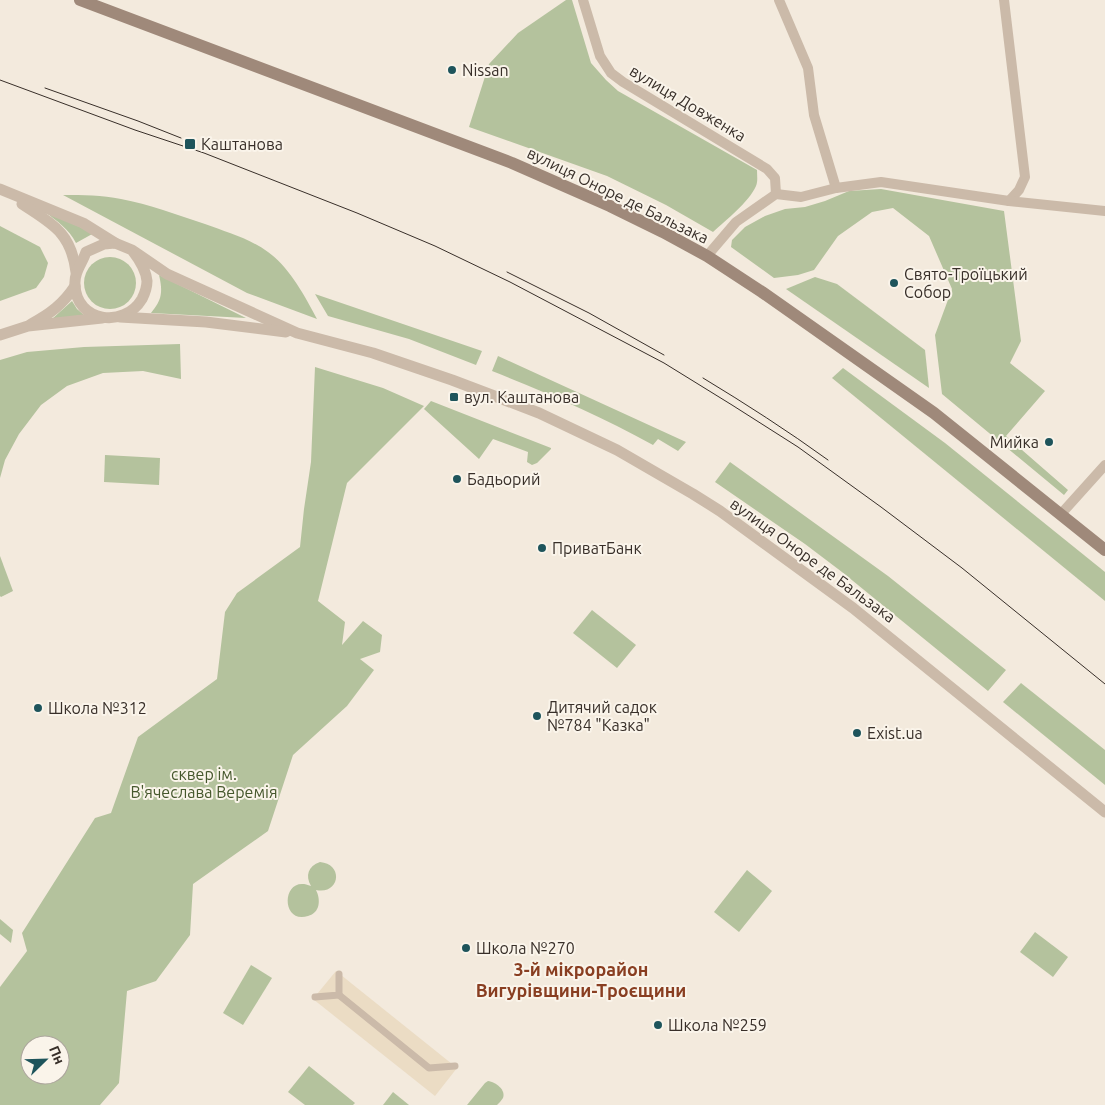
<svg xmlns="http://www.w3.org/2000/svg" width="1105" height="1105" font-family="Ubuntu,sans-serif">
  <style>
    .green { fill: #b4c29d; fill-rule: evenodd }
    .plaza { fill: #ebdcc4 }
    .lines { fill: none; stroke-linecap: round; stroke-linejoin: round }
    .pedestrian { stroke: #cbbaa9; stroke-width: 7 }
    .minor { stroke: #cbbaa9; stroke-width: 10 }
    .tertiary { stroke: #cbbaa9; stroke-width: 11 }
    .secondary { stroke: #9f897a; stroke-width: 12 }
    .tram { stroke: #382f29; stroke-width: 1 }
    .poi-dot { fill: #1e545b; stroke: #faf4ea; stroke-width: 2 }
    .labels { text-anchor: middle; stroke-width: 4; stroke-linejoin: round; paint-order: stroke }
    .poi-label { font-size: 16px; fill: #382f29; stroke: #faf4ea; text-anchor: start }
    .street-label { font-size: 16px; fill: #382f29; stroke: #faf4ea }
    .park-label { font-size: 16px; fill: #45572c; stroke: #faf4ea }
    .neighbourhood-label { font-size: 18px; font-weight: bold; fill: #893e21; stroke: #faf4ea }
  </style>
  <rect width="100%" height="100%" fill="#f3eadd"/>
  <g class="green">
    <path d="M566 0H572L591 63 606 80 618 91 757 170C757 176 758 181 756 186 749 202 726 220 713 232L666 205 607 176 469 127 489 64 518 33Z"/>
    <polygon points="881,189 1004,211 1021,341 1010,363 1045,391 1006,436 1068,490 1064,495 942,394 935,335 952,289 929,236 893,208 872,212 838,236 814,270 798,275 774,278 731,247 732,240 745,227 765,216 785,209 805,207 825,201 849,191"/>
    <path d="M63 195C83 195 102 195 121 199 149 204 177 215 205 224 226 232 249 238 268 252 289 267 305 296 317 319L247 293Z"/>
    <path d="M45 212 94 233 76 243C69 229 57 221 45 212Z"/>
    <polygon points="0,226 40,247 48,263 44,277 36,288 0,301"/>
    <circle cx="110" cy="283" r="26"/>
    <path d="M159 275 246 318 151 313C162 300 163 292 159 275Z"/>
    <polygon points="815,277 837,284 925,350 929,388 786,289"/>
    <polygon points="315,294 482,351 476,365 409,339 328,316"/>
    <polygon points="72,301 77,309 84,315 52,319"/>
    <polygon points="180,344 181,379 143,371 103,373 67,386 41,405 19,434 5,460 0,478 0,360 27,352 84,347"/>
    <path d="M498 356 686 442 678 451 658 439 653 445C601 416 547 393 492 371Z"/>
    <path d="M315 367 383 388 424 406 347 483 318 601 345 622 342 645 363 621 382 635 380 652 360 659 374 670 347 706 293 755 268 831 193 884 190 935 156 981 127 991 119 1083 100 1105H0V987L27 951 22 933 95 818 111 813 138 737 217 679 225 612 237 593 300 547 304 509 311 462ZM30 1045H60V1075H30Z"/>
    <polygon points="843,368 945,443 1105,572 1105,601 832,378"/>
    <polygon points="431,401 551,448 551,449 537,463 532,465 527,462 528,452 493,439 479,459 424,409"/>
    <polygon points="105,455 160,458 159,485 104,482"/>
    <polygon points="730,462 888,576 1006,670 988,691 842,572 805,544 715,482"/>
    <polygon points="0,556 13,591 1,597 0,596"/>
    <polygon points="592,610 636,645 617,668 573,633"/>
    <polygon points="1021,683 1105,750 1105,785 1003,702"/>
    <path d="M320 862C344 864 340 895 316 890 321 900 320 913 308 916 280 925 281 873 311 886 305 876 308 866 320 862Z"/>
    <polygon points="747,870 772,891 739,932 714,912"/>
    <polygon points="0,919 13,930 11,943 0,934"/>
    <polygon points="1035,932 1068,957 1053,977 1020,952"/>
    <polygon points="251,965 272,978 243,1025 223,1013"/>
    <polygon points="309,1066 355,1103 353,1105 305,1105 288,1092"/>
    <path d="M488 1081C496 1082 506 1090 503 1098 501 1101 499 1103 497 1105H467L485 1083Z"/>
    <polygon points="393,1092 409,1105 383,1105"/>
  </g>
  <polygon class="plaza" points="336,971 457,1068 435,1096 313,999"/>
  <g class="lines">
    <g class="pedestrian">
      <polyline points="339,995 429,1068 455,1066"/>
      <polyline points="315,997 339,995 339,974"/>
    </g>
    <g class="minor">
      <polyline points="583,0 600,56 611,73 623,82 767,169 775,178 776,194"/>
      <polyline points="779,0 808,68 814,115 836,188"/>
      <polyline points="1004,0 1025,177 1019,190 1009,201"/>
      <polyline points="707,256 736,222 776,194 801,197 836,188 881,182 1009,201 1105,211"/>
      <polyline points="1061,514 1105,465"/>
    </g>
    <g class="tertiary">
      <polyline points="0,189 83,223 115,243"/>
      <path d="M22 204C52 224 71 232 76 272"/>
      <path d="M132 250C139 259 146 269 147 281 147 288 145 293 142 299 124 329 76 322 75 285 74 272 82 264 86 252L104 244 115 243 132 250 167 274 297 333 373 353 452 380 539 413 617 450 693 494 720 511 853 608 1105 812"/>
      <polyline points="120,317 206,322 286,332"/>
      <path d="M31 324C50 314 63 304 75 286"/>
      <polyline points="0,335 28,326 102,318"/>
    </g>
    <polyline class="secondary" points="80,0 512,163 610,206 663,232 707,256 762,292 934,413 1105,550"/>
    <g class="tram">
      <polyline points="0,80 135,130 204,153 357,213 435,246 510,282 664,363 732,405 798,447 881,507 962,568 1105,684"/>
      <polyline points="45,88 138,121 181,138"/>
      <polyline points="507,272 589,313 664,355"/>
      <path d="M703 378C746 404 788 431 828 460"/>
    </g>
  </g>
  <g class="poi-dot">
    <circle cx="452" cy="70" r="5"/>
    <rect x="184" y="138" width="12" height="12" rx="2.5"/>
    <circle cx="894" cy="283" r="5"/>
    <rect x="449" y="392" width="10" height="10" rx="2.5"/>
    <circle cx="1049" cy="442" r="5"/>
    <circle cx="457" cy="479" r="5"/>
    <circle cx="542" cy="548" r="5"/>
    <circle cx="38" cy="708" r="5"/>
    <circle cx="537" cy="716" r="5"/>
    <circle cx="857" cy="733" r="5"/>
    <circle cx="466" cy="948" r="5"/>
    <circle cx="658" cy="1025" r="5"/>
  </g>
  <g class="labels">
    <g class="poi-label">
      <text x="462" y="76">Nissan</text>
      <text x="201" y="150">Каштанова</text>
      <text x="904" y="280">Свято-Троїцький<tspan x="904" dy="18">Собор</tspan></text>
      <text x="464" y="403">вул. Каштанова</text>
      <text x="1039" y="448" text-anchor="end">Мийка</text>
      <text x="467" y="485">Бадьорий</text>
      <text x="552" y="554">ПриватБанк</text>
      <text x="547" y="713">Дитячий садок<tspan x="547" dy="18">№784 "Казка"</tspan></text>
      <text x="48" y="714">Школа №312</text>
      <text x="867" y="739">Exist.ua</text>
      <text x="476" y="954">Школа №270</text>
      <text x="668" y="1031">Школа №259</text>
    </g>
    <g class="street-label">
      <text transform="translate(688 103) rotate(31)" y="6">вулиця Довженка</text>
      <text transform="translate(618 195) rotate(26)" y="6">вулиця Оноре де Бальзака</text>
      <text transform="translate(813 560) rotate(36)" y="6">вулиця Оноре де Бальзака</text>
    </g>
    <g class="park-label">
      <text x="204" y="780">сквер ім.<tspan x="204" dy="18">В'ячеслава Веремія</tspan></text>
    </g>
    <g class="neighbourhood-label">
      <text x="581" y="976">3-й мікрорайон<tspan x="581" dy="21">Вигурівщини-Троєщини</tspan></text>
    </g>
  </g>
  <g transform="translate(45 1060) rotate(67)"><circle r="24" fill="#faf4ea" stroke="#aca59d"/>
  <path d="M0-4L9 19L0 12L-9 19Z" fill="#1e545b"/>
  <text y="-8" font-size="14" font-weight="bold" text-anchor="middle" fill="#382f29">Пн</text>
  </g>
</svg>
